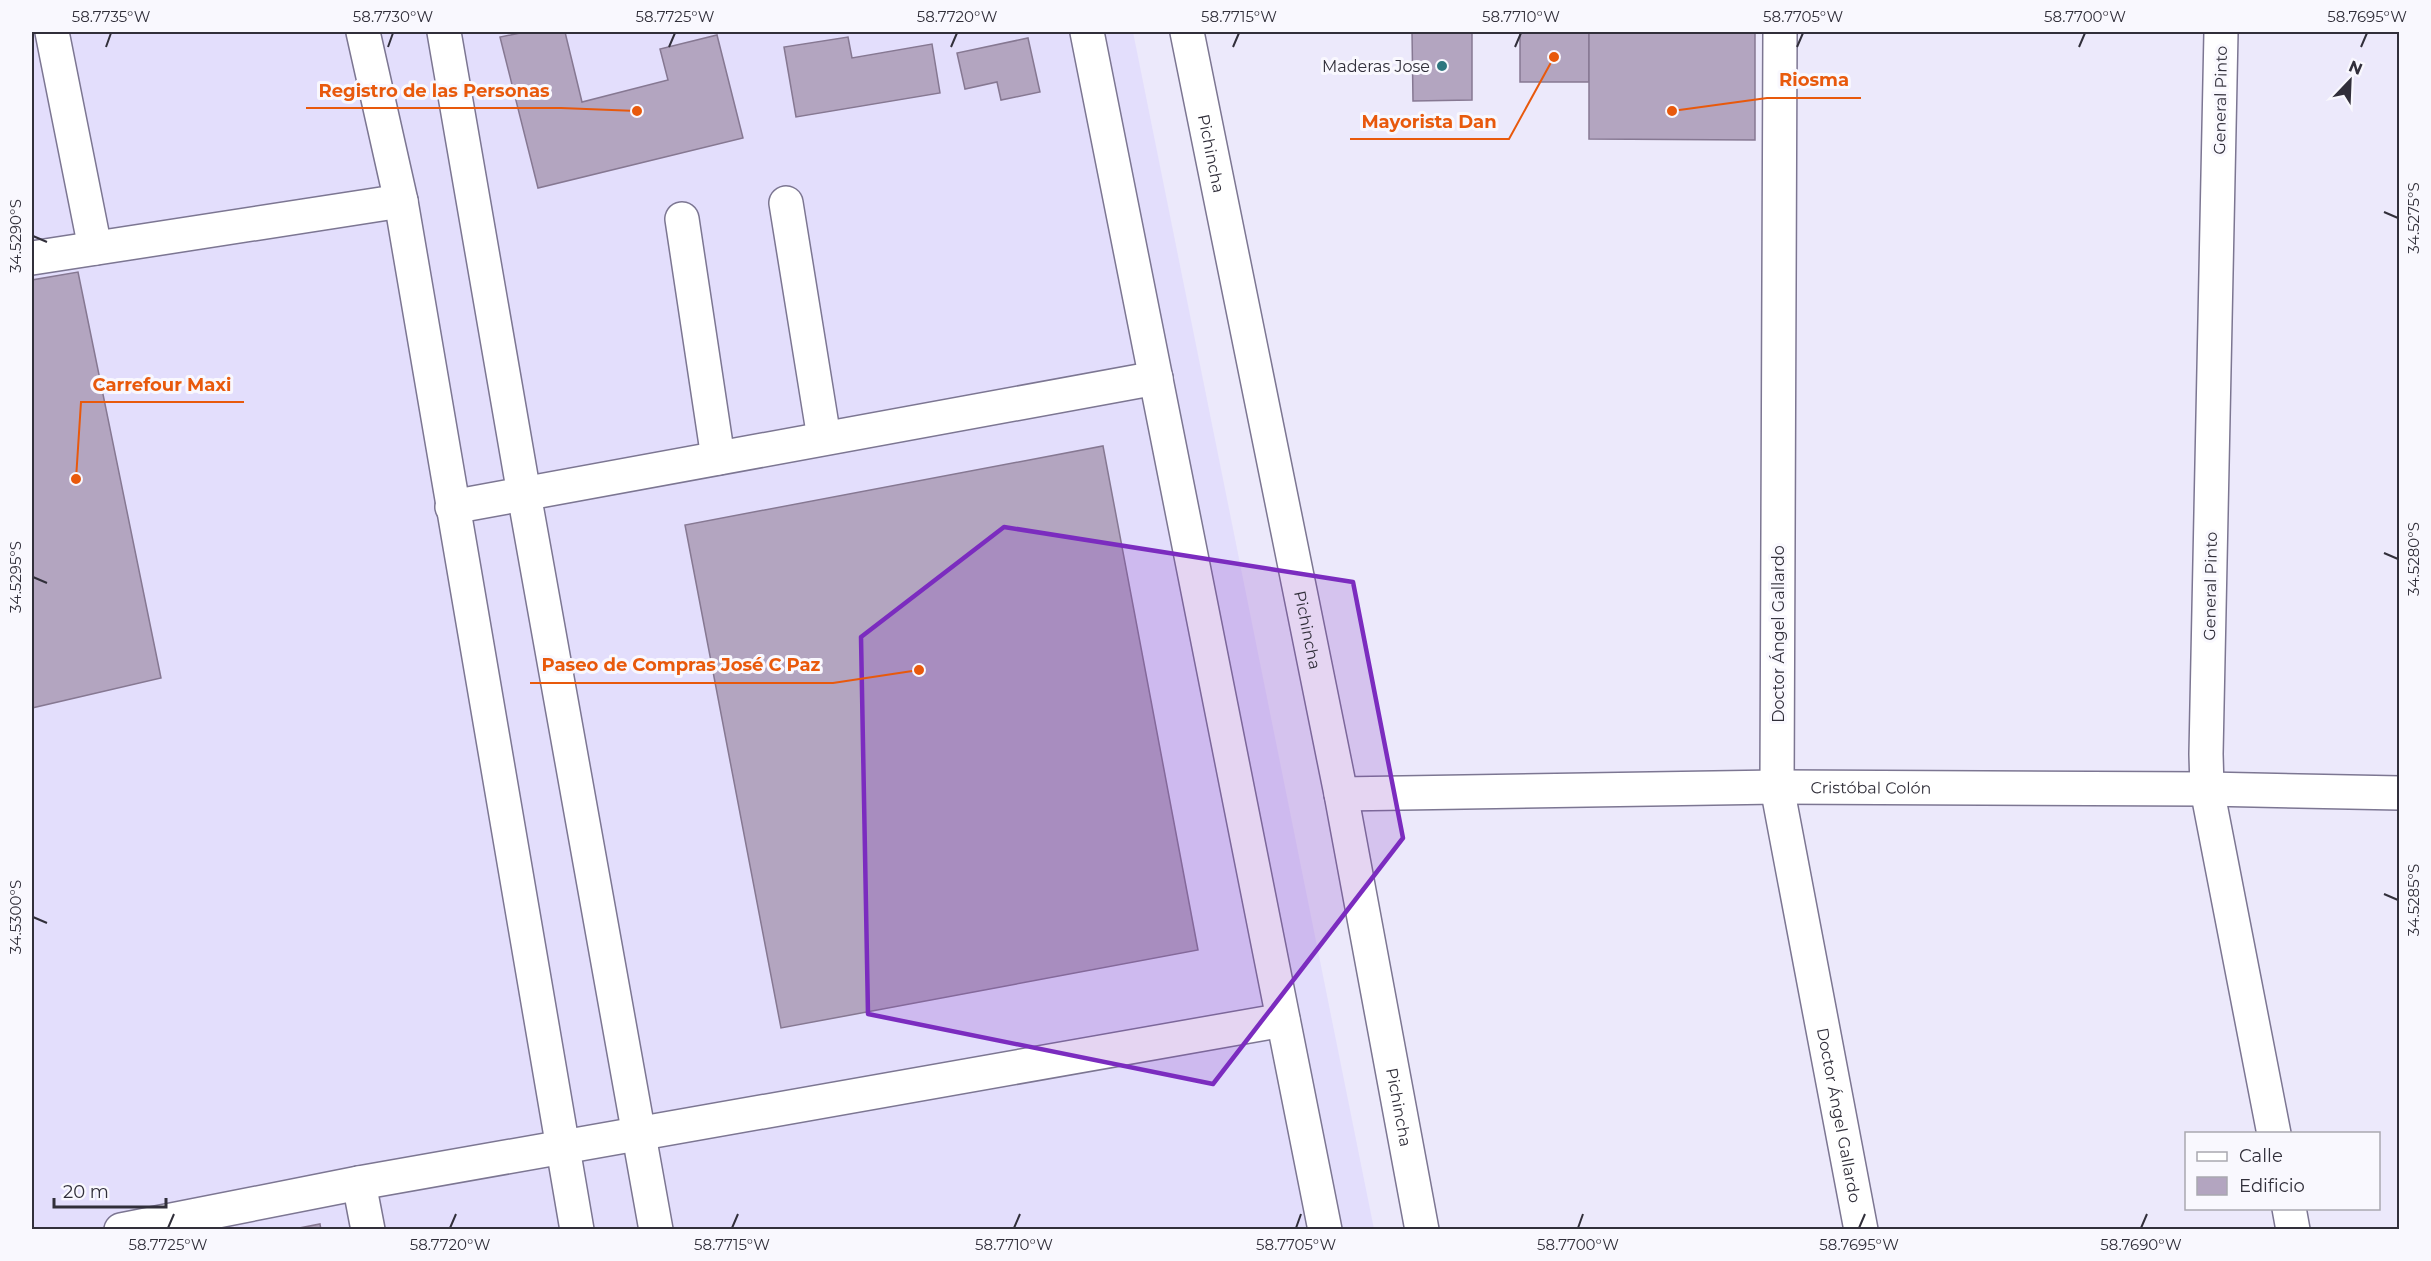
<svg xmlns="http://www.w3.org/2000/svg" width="2431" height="1261" font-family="Montserrat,sans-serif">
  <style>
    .built { fill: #e3defc }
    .building { fill: #b3a5c0; stroke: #867892; stroke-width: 1.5 }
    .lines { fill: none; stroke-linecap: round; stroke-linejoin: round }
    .minor-casing { stroke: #7c7692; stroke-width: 36 }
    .minor { stroke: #fff; stroke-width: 33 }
    .marked { fill: #7b2cbf; fill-opacity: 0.2; stroke: #7b2cbf; stroke-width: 4.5; stroke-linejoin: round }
    .ticks { fill: none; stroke: #312f3a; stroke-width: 2 }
    .poi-dot { fill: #2d767f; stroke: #f9f8fe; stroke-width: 2 }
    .labels { text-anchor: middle; stroke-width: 6; stroke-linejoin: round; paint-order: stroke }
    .poi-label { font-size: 16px; fill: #312f3a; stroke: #f9f8fe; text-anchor: end }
    .street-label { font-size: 16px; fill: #312f3a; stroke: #f9f8fe }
    .leader { fill: none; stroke: #e8590c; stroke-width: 2 }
    .callout-dot { fill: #e8590c; stroke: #f9f8fe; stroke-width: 2 }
    .callout-label { font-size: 18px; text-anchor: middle; font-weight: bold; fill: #e8590c; stroke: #f9f8fe; stroke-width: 6; stroke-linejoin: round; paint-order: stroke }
    .neatline { fill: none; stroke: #312f3a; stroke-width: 2 }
    .ticks-label { font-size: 15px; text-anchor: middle; fill: #312f3a }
  </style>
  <rect width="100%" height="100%" fill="#ece9fb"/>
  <polygon class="built" points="32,32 1133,32 1374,1229 32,1229"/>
  <g class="building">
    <polygon points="525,32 565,32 582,102 668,80 660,49 717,35 743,138 538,188 500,37"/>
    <polygon points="1412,32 1472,32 1472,100 1413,101"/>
    <rect x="1520" y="32" width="69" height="50"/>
    <polygon points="1589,32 1755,32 1755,140 1589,139"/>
    <polygon points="848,37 852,58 932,44 940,93 796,117 784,47"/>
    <polygon points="1028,38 1040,92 1001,100 997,82 965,89 957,53"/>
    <polygon points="78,272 161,678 32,708 32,280"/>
    <polygon points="1103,446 1198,950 781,1028 685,525"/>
    <polygon points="320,1224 321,1230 289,1230"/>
  </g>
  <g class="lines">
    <defs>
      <g id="minor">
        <polyline points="52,32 95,248"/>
        <polyline points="363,32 401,201 577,1230"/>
        <polyline points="444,32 524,494 656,1230"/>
        <polyline points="1087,32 1325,1230"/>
        <path id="s1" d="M1187 32 1341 794 1422 1230"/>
        <path id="s2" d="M1780 32 1777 787 1861 1230"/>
        <polyline points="2221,32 2206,754 2207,789 2274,1134"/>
        <polyline points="786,203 824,438"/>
        <polyline points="682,219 718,458"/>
        <polyline points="32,258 401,201"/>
        <polyline points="452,507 1156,378"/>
        <path id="s3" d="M1341 794 1777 787 2207 789 2400 793"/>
        <polyline points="359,1183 368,1230"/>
        <polyline points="2289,1208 2293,1230"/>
        <polyline points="121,1230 359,1183 1283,1020"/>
      </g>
    </defs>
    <use href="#minor" class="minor-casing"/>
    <use href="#minor" class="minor"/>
  </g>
  <path class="marked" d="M1004 527 1353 582 1403 838 1213 1084 868 1014 861 637Z"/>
  <path class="ticks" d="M106 47 111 33M388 47 393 33M669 47 675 33M951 47 957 33M1233 47 1239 33M1515 47 1521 33M1797 47 1803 33M2079 47 2085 33M2361 47 2367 33M2384 212 2398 218M33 236 47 242M2384 553 2398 559M33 577 47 583M2384 894 2398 900M33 917 47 923M168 1228 174 1214M450 1228 456 1214M732 1228 738 1214M1014 1228 1020 1214M1296 1228 1301 1214M1578 1228 1583 1214M1859 1228 1865 1214M2141 1228 2147 1214"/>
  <circle class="poi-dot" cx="1442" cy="66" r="6"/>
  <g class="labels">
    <g class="poi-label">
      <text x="1430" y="72">Maderas Jose</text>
    </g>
    <g class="street-label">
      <text transform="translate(2220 100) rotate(-89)" y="6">General Pinto</text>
      <text dy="6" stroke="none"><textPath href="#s1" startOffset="124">Pichincha</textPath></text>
      <text transform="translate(2210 586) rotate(-89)" y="6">General Pinto</text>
      <text dy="6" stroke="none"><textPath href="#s1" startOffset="610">Pichincha</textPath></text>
      <text transform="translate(1778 634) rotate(-90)" y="6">Doctor Ángel Gallardo</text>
      <text dy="6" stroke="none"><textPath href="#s3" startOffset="530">Cristóbal Colón</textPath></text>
      <text dy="6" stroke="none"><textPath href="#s1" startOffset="1096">Pichincha</textPath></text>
      <text dy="6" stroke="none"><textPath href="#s2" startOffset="1089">Doctor Ángel Gallardo</textPath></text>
    </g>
  </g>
  <path class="leader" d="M1672 111L1767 98H1861M637 111L561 108H306M1554 57L1509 139H1350M76 479L81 402H244M919 670L833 683H530"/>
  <g class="callout-dot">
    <circle cx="1672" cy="111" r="6"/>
    <circle cx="637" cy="111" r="6"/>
    <circle cx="1554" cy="57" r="6"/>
    <circle cx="76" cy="479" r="6"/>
    <circle cx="919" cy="670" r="6"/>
  </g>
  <g class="callout-label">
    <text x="1814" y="86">Riosma</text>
    <text x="434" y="97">Registro de las Personas</text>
    <text x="1429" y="128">Mayorista Dan</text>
    <text x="162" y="391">Carrefour Maxi</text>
    <text x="681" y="671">Paseo de Compras José C Paz</text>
  </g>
  <rect width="2431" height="1261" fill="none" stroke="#f9f8fe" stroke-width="66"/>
  <rect x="2185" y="1132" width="195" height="78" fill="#f9f8fe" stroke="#a9a8b0" stroke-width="1.5"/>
  <rect x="2197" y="1152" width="30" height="9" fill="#ffffff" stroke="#a9a8b0" stroke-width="1.5"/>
  <text x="2239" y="1162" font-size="18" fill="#312f3a">Calle</text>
  <rect x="2197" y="1177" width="30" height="18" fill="#b3a5c0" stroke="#a9a8b0" stroke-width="1.5"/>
  <text x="2239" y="1192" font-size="18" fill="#312f3a">Edificio</text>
  <g transform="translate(2350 81) rotate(23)" stroke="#f9f8fe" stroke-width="4.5" paint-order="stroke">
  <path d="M0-4.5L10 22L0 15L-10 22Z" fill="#312f3a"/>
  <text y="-9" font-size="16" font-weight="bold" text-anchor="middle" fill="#312f3a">N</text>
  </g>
  <path d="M54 1198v9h112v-9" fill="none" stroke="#312f3a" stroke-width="3"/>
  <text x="63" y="1198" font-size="18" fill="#312f3a" stroke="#f9f8fe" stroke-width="4.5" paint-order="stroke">20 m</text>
  <rect x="33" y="33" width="2365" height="1195" class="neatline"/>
  <g class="ticks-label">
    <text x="111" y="22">58.7735°W</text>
    <text x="393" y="22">58.7730°W</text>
    <text x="675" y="22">58.7725°W</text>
    <text x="957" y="22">58.7720°W</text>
    <text x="1239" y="22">58.7715°W</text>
    <text x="1521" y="22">58.7710°W</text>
    <text x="1803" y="22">58.7705°W</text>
    <text x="2085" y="22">58.7700°W</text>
    <text x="2367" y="22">58.7695°W</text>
    <text transform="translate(2414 218) rotate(-90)" y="5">34.5275°S</text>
    <text transform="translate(16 236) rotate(-90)" y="5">34.5290°S</text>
    <text transform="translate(2414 559) rotate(-90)" y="5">34.5280°S</text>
    <text transform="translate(16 577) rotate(-90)" y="5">34.5295°S</text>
    <text transform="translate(2414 900) rotate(-90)" y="5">34.5285°S</text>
    <text transform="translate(16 917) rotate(-90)" y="5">34.5300°S</text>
    <text x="168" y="1250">58.7725°W</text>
    <text x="450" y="1250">58.7720°W</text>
    <text x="732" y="1250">58.7715°W</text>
    <text x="1014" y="1250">58.7710°W</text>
    <text x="1296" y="1250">58.7705°W</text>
    <text x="1578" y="1250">58.7700°W</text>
    <text x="1859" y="1250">58.7695°W</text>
    <text x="2141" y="1250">58.7690°W</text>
  </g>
</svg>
